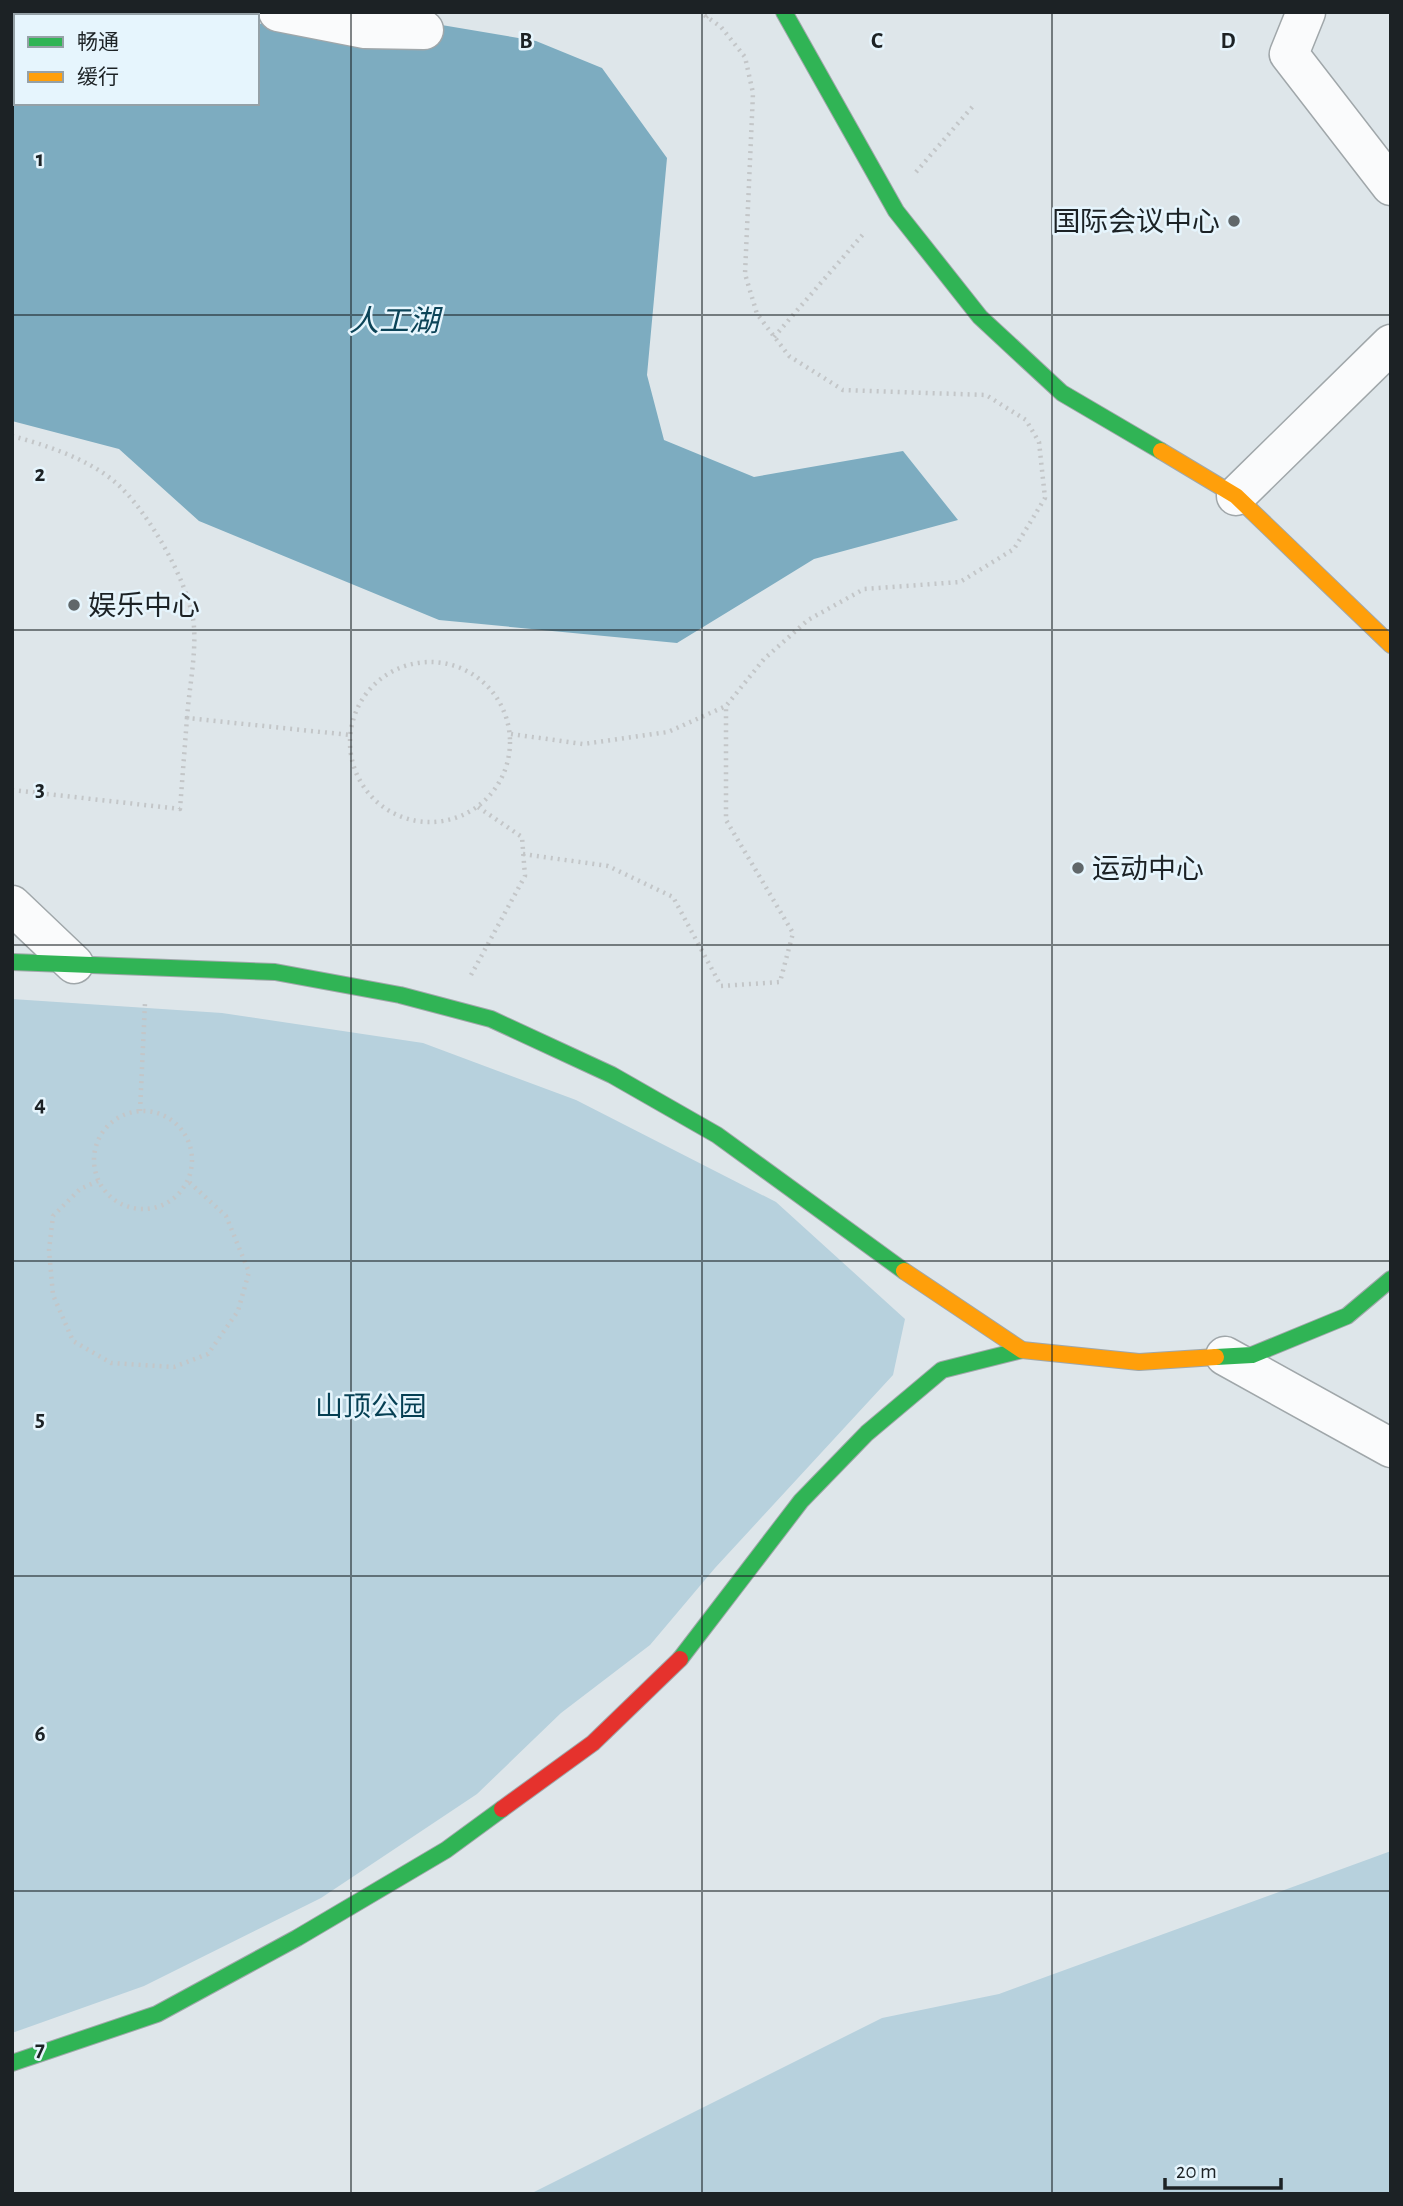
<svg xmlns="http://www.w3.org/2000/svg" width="1403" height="2206" font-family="'Alegreya Sans','Noto Sans SC',sans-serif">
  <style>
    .green { fill: #b7d1dd }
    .water { fill: #7dacc0 }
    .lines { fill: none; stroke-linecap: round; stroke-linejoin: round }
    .street-casing { stroke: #a0a7aa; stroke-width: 41 }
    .fast-casing { stroke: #a0a7aa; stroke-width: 18 }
    .slow-casing { stroke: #a0a7aa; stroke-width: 18 }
    .jam-casing { stroke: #a0a7aa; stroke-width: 18 }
    .path { stroke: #c3c6c8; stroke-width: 4.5; stroke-dasharray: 2 5; stroke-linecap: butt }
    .street { stroke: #fafbfc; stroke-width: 38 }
    .fast { stroke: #30b455; stroke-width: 16 }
    .slow { stroke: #ff9f0a; stroke-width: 16 }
    .jam { stroke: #e5322d; stroke-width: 16 }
    .grid { fill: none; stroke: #1c2225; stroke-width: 2; stroke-opacity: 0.55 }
    .poi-dot { fill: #60676a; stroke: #e6f5fd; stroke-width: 2.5 }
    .labels { text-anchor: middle; stroke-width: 5; stroke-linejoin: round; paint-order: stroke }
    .poi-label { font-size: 28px; fill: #1c2225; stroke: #e6f5fd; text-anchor: start }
    .park-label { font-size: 28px; fill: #053f53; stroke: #e6f5fd }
    .water-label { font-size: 30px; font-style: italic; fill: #0c4458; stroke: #e6f5fd }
    .grid-label { font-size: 23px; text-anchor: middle; font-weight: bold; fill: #1c2225; stroke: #e6f5fd; stroke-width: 5; stroke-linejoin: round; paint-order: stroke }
  </style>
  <rect width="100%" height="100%" fill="#dee6ea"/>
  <g class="green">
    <polygon points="12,999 222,1013 423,1043 576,1100 776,1202 905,1319 893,1375 715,1568 650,1645 561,1713 477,1794 321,1898 144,1986 12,2033"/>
    <polygon points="1391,1851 1391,2194 530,2194 882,2018 999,1994"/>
  </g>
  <polygon class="water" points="12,12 204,12 218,16 16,16 16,103 257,103 257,23 285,29 394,17 536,41 602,68 667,158 647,375 664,440 754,477 903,451 958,520 814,559 677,643 439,620 199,521 119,449 12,421"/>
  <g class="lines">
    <defs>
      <g id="street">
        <polyline points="278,12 365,29 424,30"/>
        <polyline points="1306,12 1289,54 1391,186"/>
        <polyline points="1236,496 1391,344"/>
        <polyline points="12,905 74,964"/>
        <polyline points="1225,1356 1391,1448"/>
      </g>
      <g id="fast">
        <polyline points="784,12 896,211 980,317 1062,393 1161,451"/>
        <polyline points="12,962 275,972 400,995 491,1019 612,1075 717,1135 904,1271"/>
        <polyline points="1216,1357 1252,1355 1347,1316 1391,1279"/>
        <polyline points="680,1659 801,1501 867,1433 942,1370 1022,1350"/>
        <polyline points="12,2063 157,2014 297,1938 446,1850 502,1809"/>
      </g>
      <g id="slow">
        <polyline points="1161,451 1236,496 1391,645"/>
        <polyline points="904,1271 1022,1350 1139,1362 1216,1357"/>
      </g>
      <polyline id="jam" points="502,1809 593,1743 680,1659"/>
    </defs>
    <use href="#street" class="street-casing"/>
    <use href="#fast" class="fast-casing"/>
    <use href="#slow" class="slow-casing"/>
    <use href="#jam" class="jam-casing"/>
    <g class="path">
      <polyline points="706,17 712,12"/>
      <polyline points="916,172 973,106"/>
      <polyline points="774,337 865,232"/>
      <path d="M12 436C46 445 88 459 115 482 147 509 191 585 194 627 196 656 189 689 187 718"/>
      <circle cx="430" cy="742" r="80"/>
      <polyline points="511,734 583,744 668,732 726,706 764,659 808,620 864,589 960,582 1014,549 1045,498 1039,442 1026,420 986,395 843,390 789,356 757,314 745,274 753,93 745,57 721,27 700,12"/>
      <polyline points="12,790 180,809 187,718 350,735"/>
      <polyline points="523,854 608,866 673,897 721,986 780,982 793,933 726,820 726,706"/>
      <polyline points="471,975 525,876 522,837 478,807"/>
      <circle cx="143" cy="1160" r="49"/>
      <polyline points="140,1111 145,1003"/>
      <polyline points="98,1181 80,1189 53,1216 49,1250 53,1295 73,1341 111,1363 174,1367 208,1354 238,1311 249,1272 226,1216 188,1181"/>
    </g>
    <use href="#street" class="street"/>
    <use href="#fast" class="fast"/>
    <use href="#slow" class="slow"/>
    <use href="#jam" class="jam"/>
  </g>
  <path class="grid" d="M351 12V2194M702 12V2194M1052 12V2194M12 315H1391M12 630H1391M12 945H1391M12 1261H1391M12 1576H1391M12 1891H1391"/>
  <g class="poi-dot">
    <circle cx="1234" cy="221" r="7"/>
    <circle cx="74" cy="605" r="7"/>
    <circle cx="1078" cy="868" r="7"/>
  </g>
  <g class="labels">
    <g class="poi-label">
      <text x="1220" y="231" text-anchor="end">国际会议中心</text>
      <text x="88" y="615">娱乐中心</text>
      <text x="1092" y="878">运动中心</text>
    </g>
    <g class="park-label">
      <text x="371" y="1416">山顶公园</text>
    </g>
    <g class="water-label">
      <text x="394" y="331">人工湖</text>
    </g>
  </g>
  <g class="grid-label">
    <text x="526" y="48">B</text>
    <text x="877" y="48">C</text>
    <text x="1228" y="48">D</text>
    <text x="40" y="166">1</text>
    <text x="40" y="481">2</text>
    <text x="40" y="796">3</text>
    <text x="40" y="1111">4</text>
    <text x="40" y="1426">5</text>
    <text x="40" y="1741">6</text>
    <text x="40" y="2056">7</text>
  </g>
  <rect width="1403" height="2206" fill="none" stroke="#1c2225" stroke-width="28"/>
  <rect x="14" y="14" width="245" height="91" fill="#e6f5fd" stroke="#95a1a7" stroke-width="2"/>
  <rect x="28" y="37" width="35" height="10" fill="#30b455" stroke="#95a1a7" stroke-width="2"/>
  <text x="77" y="49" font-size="21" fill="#1c2225">畅通</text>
  <rect x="28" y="72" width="35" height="10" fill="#ff9f0a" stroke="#95a1a7" stroke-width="2"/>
  <text x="77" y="84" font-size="21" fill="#1c2225">缓行</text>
  <path d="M1165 2178v10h116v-10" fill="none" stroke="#1c2225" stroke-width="3.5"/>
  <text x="1176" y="2178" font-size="21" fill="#1c2225" stroke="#e6f5fd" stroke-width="5" paint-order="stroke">20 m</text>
</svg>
